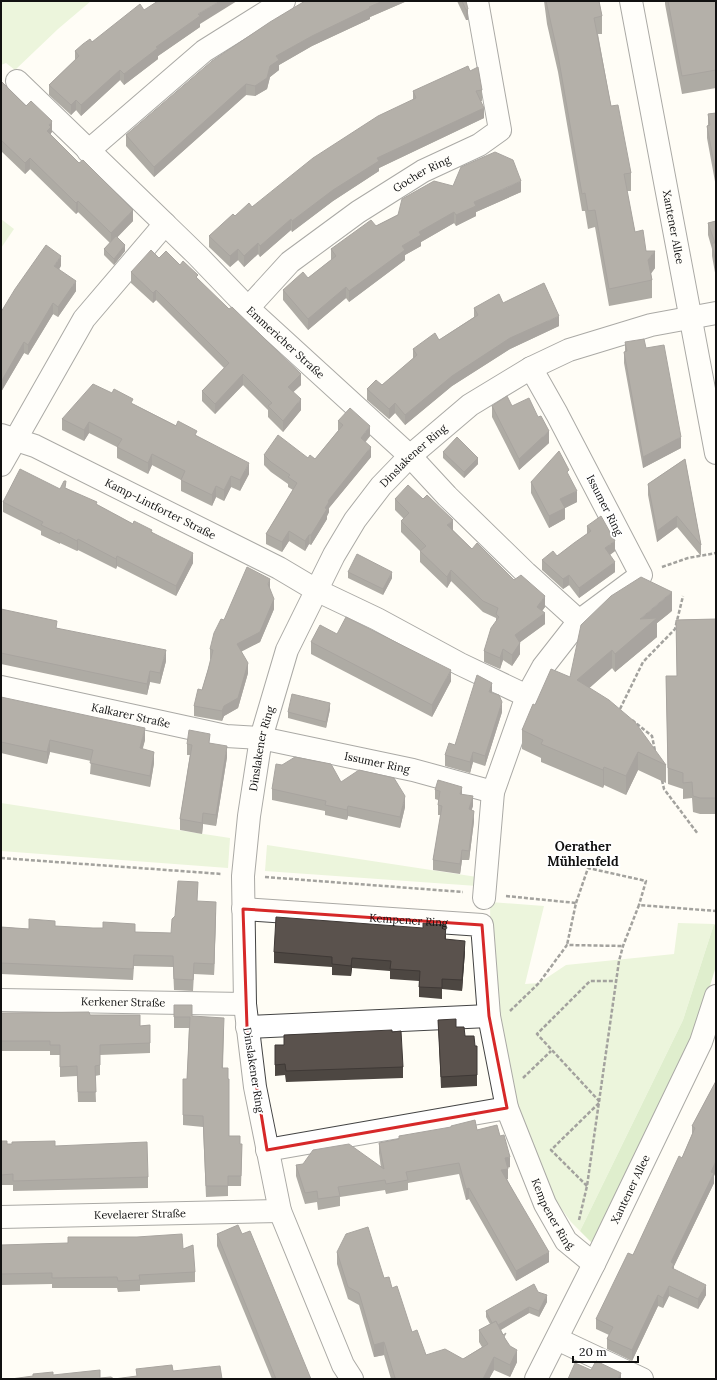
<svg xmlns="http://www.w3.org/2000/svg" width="717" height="1380" font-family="Lora,serif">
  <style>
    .green { fill: #d5ebbd }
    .forest { fill: #b9dc9c }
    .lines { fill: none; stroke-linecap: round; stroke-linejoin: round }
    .minor-casing { stroke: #444; stroke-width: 24 }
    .path { stroke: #333; stroke-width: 2.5; stroke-dasharray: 4 2; stroke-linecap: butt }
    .minor { stroke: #fff; stroke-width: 22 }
    .wall { fill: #4d4742 }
    .shaded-wall { fill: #3f3936 }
    .building { fill: #5a524d; stroke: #3f3936 }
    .marked { fill: none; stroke: #d62828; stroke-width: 3; stroke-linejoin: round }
    .labels { text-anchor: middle; stroke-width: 4; stroke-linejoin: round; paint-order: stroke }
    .street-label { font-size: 11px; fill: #111; stroke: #fff }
    .quarter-label { font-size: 13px; font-weight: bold; fill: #111; stroke: #fff }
  </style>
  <rect width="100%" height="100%" fill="#fffdf5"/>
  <g class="green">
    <polygon points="1,1 91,1 58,29 15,70 6,63 1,65"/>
    <polygon points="1,219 14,229 1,248"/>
    <polygon points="1,803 230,838 228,868 1,851"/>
    <polygon points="267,845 477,877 477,886 265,871"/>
    <polygon points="490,902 544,906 525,984 539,983 566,965 674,954 678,923 714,924 683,1020 580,1231 571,1222 544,1185 519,1124 491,967"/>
  </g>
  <polygon class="forest" points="714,924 716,926 716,966 700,1019 593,1244 580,1231 683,1020"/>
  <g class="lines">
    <defs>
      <g id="minor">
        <path id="s1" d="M631 1 716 453"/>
        <polyline points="88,151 204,51 284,1"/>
        <path id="s2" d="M165 224 197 255 248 308 410 456 447 496 526 573 579 621"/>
        <path id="s3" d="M248 308 290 262 358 212 423 171 479 145 500 130 477 1"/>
        <path id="s4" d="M1 435 35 446 279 568 316 590 377 619 460 664 527 696"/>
        <polyline points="1,465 84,319 165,224 17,81"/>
        <path id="s5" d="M1 687 226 736 261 738 413 770 493 792"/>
        <polyline points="484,898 493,792 527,696 543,667 579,621 641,575 557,414 531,368"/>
        <path id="s6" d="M243 909 482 925 489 1016 507 1108 545 1204 566 1241 594 1264"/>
        <path id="s7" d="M1 1000 245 1004"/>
        <polyline points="247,1027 489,1016"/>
        <polyline points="267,1150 507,1108"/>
        <path id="s8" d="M1 1217 280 1211"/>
        <polyline points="557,1339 642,1379"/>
        <path id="s9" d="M352 1379 343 1365 280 1211 255 1087 245 1004 243 876 249 816 261 738 287 650 334 555 355 520 381 486 410 456 470 405 531 368 569 350 651 325 716 313"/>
        <path id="s10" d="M536 1379 594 1264 701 1042 716 996"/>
      </g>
    </defs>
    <use href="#minor" class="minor-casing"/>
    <g class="path">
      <polyline points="662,567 688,558 716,553"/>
      <polyline points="620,709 643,662 675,629 683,596"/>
      <polyline points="632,720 652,736 655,751"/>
      <polyline points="662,780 664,789 698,834"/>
      <polyline points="1,858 222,874"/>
      <polyline points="265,877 463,892"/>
      <polyline points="506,896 576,903 567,945"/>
      <polyline points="576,903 588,868 646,881 639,905"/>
      <polyline points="510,1011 539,983 567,945 623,946"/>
      <polyline points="523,1078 551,1051"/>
      <polyline points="587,1186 551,1150 600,1102 537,1034 590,981 616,981"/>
      <polyline points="579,1220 587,1186 619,961 623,946 639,905 716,911"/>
    </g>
    <use href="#minor" class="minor"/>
  </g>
  <g class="wall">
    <polygon points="305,1 407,1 370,17 370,19 312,46 279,65 279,70 270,77 267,89 255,96 246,95 154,177 126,146 126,135"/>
    <polygon points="457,1 466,1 468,20 466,20"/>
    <polygon points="544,1 599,1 602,16 602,34 598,34 611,106 631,173 631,191 627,191 635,232 646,251 655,268 651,273 652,280 652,298 609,306 595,227 588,229 585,211 582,211 558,72 547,24"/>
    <polygon points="665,1 716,1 716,88 682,94 665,4"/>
    <polygon points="144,10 200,24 200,27 158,56 158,59 124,85 120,80 81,116 76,110 71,115 49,95 49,85 75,60 75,51 92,42"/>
    <polygon points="470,71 482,90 482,101 481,101 484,118 379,168 379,171 333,201 292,232 291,230 260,257 258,254 244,267 238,260 230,267 209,247 209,236 235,216 252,207 413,100 413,91"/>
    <polygon points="1,81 52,132 51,133 51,135 133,221 117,237 125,251 114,265 104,255 104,249 110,243 78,212 76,214 30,169 25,174 1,151"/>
    <polygon points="716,113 716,187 707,138 707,126 708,125 708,114"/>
    <polygon points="453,186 521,192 476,212 476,216 456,226 454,223 421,242 421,246 405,255 405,260 349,302 346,298 308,330 283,300 283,290 308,278 331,260 331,249"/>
    <polygon points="716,221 716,278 712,256 712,249 708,235 708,223"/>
    <polygon points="159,258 180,265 198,279 301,385 293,392 301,410 283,432 268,417 268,410 243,385 215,414 202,401 202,391 224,368 156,300 153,303 131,283 131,272"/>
    <polygon points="61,266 59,269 76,291 58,317 53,314 28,355 24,353 1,392 1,312"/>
    <polygon points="503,303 559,326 510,349 452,386 405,425 395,413 389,419 367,400 367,389 382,385 413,359 413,349 439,340 474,317 474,308"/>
    <polygon points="625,342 646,348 681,448 643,468 624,363 624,352 625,352"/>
    <polygon points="133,404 197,436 249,474 240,491 231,487 224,501 216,497 212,506 181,491 181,480 152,465 148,474 117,458 117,447 89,433 84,441 62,430 62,419"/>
    <polygon points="492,406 512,406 549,443 519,470 492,417"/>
    <polygon points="338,421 370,436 365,442 371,457 329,508 329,512 327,516 327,519 311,545 309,544 305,551 289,541 282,552 266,544 266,534 293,490 288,487 288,484 271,472 264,465 264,455 315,459 338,431"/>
    <polygon points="443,452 478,464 464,478 443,458"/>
    <polygon points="685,459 701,545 701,556 677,527 657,542 648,495 648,484"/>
    <polygon points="569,476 577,502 565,508 565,519 549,528 531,493 531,482"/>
    <polygon points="66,488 97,505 133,524 152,532 193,563 176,596 117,566 116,569 78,550 77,551 60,543 60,544 41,535 41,531 3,512 3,502"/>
    <polygon points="395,499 453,530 472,549 514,580 545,607 542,611 545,624 520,642 520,654 512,666 503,660 500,669 484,662 484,651 496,621 496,618 483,612 451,581 447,588 420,562 420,551 401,532 401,521 404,519 395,510"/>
    <polygon points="587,526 615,551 610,555 615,572 579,598 569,585 563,589 542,570 542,560 557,556 587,534"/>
    <polygon points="348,572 392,578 383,595 348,578"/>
    <polygon points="270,589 274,609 260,642 241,651 248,673 238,708 224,716 222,721 194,716 194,706 202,690 211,659 210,659 210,649 224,620"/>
    <polygon points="1,609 57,628 166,661 160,684 150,682 147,695 1,664"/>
    <polygon points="672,611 657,623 657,637 615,672 612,668 589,688 666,765 666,783 638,770 626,795 604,785 603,788 541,762 541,758 522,749 522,730 535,705 570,677"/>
    <polygon points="716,619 716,814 700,814 693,812 692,798 683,799 683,789 668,784 666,676 677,676 676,620"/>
    <polygon points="337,634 451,681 432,717 311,654 311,642"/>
    <polygon points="492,693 502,712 485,766 473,762 470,773 445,766 445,755 455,745"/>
    <polygon points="1,697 145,740 142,749 154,763 150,787 90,774 91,761 50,752 47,764 1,753"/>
    <polygon points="330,709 326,728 288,718 288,712"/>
    <polygon points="210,743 227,757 216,826 203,824 202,834 180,830 180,819 190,755 187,755 187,744"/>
    <polygon points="341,782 405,807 400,828 348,816 347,820 325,815 325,811 272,800 272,789"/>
    <polygon points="435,790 462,794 473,806 471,810 474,821 469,860 462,860 460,874 433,870 433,860 441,815 438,815 438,800 435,799"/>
    <polygon points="197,901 216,913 214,975 194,974 193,991 174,990 173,967 134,966 133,980 1,974 1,927 29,929 55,926 135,932 171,933"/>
    <polygon points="446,935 446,940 465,951 462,991 442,989 442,999 419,997 419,981 390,979 390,971 352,968 351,976 332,975 332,967 274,963 274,952"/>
    <polygon points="174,1005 192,1016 224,1029 223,1068 229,1136 240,1144 242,1154 241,1186 228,1186 228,1196 206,1197 203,1127 183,1125 183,1079 187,1079 189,1028 174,1028"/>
    <polygon points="1,1013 90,1015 140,1026 150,1025 150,1053 100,1055 100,1075 95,1076 96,1102 78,1102 77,1076 60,1077 60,1055 50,1055 50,1051 1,1051"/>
    <polygon points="438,1020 456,1027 475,1046 477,1046 477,1086 441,1088"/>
    <polygon points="392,1032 403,1067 403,1078 286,1082 285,1075 275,1076 275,1045 284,1045 284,1035"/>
    <polygon points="716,1081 716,1171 714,1176 714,1183 674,1266 674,1269 706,1295 698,1309 669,1296 663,1308 658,1306 632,1361 607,1349 607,1339 609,1335 596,1329 596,1319 633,1255 682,1158 692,1134 692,1126"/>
    <polygon points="477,1130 500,1136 510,1167 507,1168 508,1179 507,1179 549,1262 516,1281 469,1199 466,1200 459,1174 408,1183 408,1190 386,1194 385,1190 340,1197 340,1206 318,1210 317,1202 305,1204 296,1176 296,1165 381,1168 379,1153 379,1143 399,1139 399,1136"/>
    <polygon points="1,1141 7,1144 55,1146 148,1177 148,1188 13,1191 13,1185 1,1185"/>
    <polygon points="217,1234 242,1234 311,1379 272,1379 217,1246"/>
    <polygon points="1,1245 183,1249 195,1272 195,1282 140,1285 140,1291 118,1292 117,1288 52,1288 52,1284 1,1285"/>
    <polygon points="337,1252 384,1278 392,1288 412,1332 426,1355 463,1359 482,1347 479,1342 479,1330 490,1324 486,1317 486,1311 538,1292 547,1302 539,1317 529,1313 501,1330 517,1362 510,1377 494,1370 489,1379 391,1379 384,1355 374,1357 359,1305 348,1299 337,1264"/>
  </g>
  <g class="shaded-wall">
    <polygon points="220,1 237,1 200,24 200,27 158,56 158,59 124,85 124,74 156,47 198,14"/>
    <polygon points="383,1 407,1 370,17 370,19 312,46 279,65 279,70 270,77 267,89 255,96 255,86 276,56 312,36 369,7"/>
    <polygon points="468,9 468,20 466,20 466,10"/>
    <polygon points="120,70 120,80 81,116 81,105"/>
    <polygon points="246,84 246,95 154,177 154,167"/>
    <polygon points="76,100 76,110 71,115 71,105"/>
    <polygon points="484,108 484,118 379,168 379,171 333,201 292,232 292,221 333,190 377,158"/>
    <polygon points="52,121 52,132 51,133 51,138 47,131 49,125"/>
    <polygon points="30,158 30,169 25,174 25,163"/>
    <polygon points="521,181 521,192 476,212 476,216 456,226 456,215 474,202"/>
    <polygon points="78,201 78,212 76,214 76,203"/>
    <polygon points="133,210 133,221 111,244 111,233"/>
    <polygon points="454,212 454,223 421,242 421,246 405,255 405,260 349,302 349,291 419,232"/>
    <polygon points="291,219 291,230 260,257 260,246"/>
    <polygon points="258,243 258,254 244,267 244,256"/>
    <polygon points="125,245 125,251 114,265 114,259"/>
    <polygon points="238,249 238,260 230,267 230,256"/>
    <polygon points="655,251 655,268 648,278 648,260"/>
    <polygon points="61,256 61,266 54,277 54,266"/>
    <polygon points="76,281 76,291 58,317 58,307"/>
    <polygon points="346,287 346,298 308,330 308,319"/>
    <polygon points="156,290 156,300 153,303 153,293"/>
    <polygon points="53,303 53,314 28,355 28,345"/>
    <polygon points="559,316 559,326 510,349 452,386 405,425 405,415 452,376 510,338"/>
    <polygon points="24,342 24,353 1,392 1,382"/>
    <polygon points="243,374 243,385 215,414 215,404"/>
    <polygon points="301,374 301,385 288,397 288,387"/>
    <polygon points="301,399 301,410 283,432 283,421"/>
    <polygon points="395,403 395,413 389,419 389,409"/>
    <polygon points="89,422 89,433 84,441 84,430"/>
    <polygon points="370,426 370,436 361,448 361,438"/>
    <polygon points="549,431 549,443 519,470 519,459"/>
    <polygon points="681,437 681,448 643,468 643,457"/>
    <polygon points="371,447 371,457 329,508 329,512 327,516 327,519 311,545 311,535 325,508 328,501"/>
    <polygon points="152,454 152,465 148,474 148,463"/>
    <polygon points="478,458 478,464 464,478 464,472"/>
    <polygon points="249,463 249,474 240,491 240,480"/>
    <polygon points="231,476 231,487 224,501 224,490"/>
    <polygon points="216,486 216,497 212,506 212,495"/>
    <polygon points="577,491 577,502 565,508 565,519 549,528 549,516 560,499"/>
    <polygon points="677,516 677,527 657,542 657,531"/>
    <polygon points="453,520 453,531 447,525"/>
    <polygon points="289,531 289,541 282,552 282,542"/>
    <polygon points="309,535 309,544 305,551 305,541"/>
    <polygon points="78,539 78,550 77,551 77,541"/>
    <polygon points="615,541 615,551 605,558 605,548"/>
    <polygon points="193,553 193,563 176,596 176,586"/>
    <polygon points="117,556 117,566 116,569 116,559"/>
    <polygon points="615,562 615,572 579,598 579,588"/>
    <polygon points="451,570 451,581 447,588 447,577"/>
    <polygon points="392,572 392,578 383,595 383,589"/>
    <polygon points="569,575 569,585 563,589 563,579"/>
    <polygon points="270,579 270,589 268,594 268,584"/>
    <polygon points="672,592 672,611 657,623 657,637 615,672 615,654 640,619"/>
    <polygon points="545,596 545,607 537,618 537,607"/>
    <polygon points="274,599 274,609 260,642 237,654 237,644"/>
    <polygon points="545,613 545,624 515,646 515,635"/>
    <polygon points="520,643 520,654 512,666 512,655"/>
    <polygon points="503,649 503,660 500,669 500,658"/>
    <polygon points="166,650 166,661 160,684 160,673"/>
    <polygon points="612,650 612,668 577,699 577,680"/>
    <polygon points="248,663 248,673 238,708 224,716 222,721 222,711 224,706"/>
    <polygon points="451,670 451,681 432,717 432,705"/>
    <polygon points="150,671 150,682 147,695 147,684"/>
    <polygon points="492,683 492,693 489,692"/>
    <polygon points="502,702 502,712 485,766 485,756"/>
    <polygon points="330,703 330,709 326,728 326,722"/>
    <polygon points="145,728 145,740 140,760 140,748"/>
    <polygon points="50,740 50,752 47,764 47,752"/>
    <polygon points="227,746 227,757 216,826 216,815"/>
    <polygon points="154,752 154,763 150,787 150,776"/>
    <polygon points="473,752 473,762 470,773 470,762"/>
    <polygon points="638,752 638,770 626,795 626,776"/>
    <polygon points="604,767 604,785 603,788 603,770"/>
    <polygon points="462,787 462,797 460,794"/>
    <polygon points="405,796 405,807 400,828 400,817"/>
    <polygon points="473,796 473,806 469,819 469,809"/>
    <polygon points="348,806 348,816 347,820 347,810"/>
    <polygon points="474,811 474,821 469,860 469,851"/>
    <polygon points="203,813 203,824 202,834 202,823"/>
    <polygon points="462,850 462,860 460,874 460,864"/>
    <polygon points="216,902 216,913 214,975 214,964"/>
    <polygon points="465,941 465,951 462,991 462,980"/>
    <polygon points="352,958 352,968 351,976 351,966"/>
    <polygon points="510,1157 510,1167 505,1168 505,1158"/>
    <polygon points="716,1161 716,1171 714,1176 714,1183 674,1266 674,1274 672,1278 671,1262"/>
    <polygon points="508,1169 508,1179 501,1181 501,1170"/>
    <polygon points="469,1188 469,1199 466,1200 466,1189"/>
    <polygon points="549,1252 549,1262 516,1281 516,1271"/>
    <polygon points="706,1285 706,1295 698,1309 698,1299"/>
    <polygon points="669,1286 669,1296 663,1308 663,1298"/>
    <polygon points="547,1295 547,1302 539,1317 539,1311"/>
    <polygon points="658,1295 658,1306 632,1361 632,1350"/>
    <polygon points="529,1307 529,1313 495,1333 495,1327"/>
    <polygon points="384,1342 384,1355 374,1357 374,1345"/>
    <polygon points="517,1350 517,1362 510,1377 510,1365"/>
    <polygon points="494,1357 494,1370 489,1379 483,1379"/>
    <polygon points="621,1373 621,1379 618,1379"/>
  </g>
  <g class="building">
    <polygon points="158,1 220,1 198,14 200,16 156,47 158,48 124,74 120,70 81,105 76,100 71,105 49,85 79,56 75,51 83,44 90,39 92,42 140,4 144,10"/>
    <polygon points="305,1 383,1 369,7 370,8 312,36 276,56 279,60 270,66 267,78 255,86 246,84 154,167 126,135 212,61 270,22"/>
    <polygon points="462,1 466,1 468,9 466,10"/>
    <polygon points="546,1 599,1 602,16 594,18 611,106 618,105 631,173 624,174 635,232 643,230 646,251 655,251 648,260 652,280 609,289 595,210 588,211 585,193 582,194 558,55"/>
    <polygon points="668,1 716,1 716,70 682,76"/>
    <polygon points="468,66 470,71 478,67 482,90 476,91 484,108 377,158 379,161 333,190 292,221 291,219 260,246 258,243 244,256 238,249 230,256 209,236 233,214 235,216 249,203 252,207 313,158 378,116 416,98 413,91"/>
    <polygon points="1,81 26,106 31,101 52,121 49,125 51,127 47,131 79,163 83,160 133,210 111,233 78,201 76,203 30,158 25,163 1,140"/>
    <polygon points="716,113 716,174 707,126 710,125 708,114"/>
    <polygon points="495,152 513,160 521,181 474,202 476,206 456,215 454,212 419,232 421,235 402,246 405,250 349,291 346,287 308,319 283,290 303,272 308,278 336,256 331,249 371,220 376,226 398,215 402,199 434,181 453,186 461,167"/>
    <polygon points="716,221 716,265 712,243 715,243 708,223"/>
    <polygon points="116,236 125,245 114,259 104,249"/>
    <polygon points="46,245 61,256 54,266 76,281 58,307 53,303 28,345 24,342 1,382 1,312 15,289"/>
    <polygon points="151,250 159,258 166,251 180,265 183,261 198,275 196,277 229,309 232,307 301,374 288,387 301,399 283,421 268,406 272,403 243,374 215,404 202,391 229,363 156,290 153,293 131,272"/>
    <polygon points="544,283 559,316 510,338 452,376 405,415 395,403 389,409 367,389 376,380 382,385 417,355 413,349 435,333 439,340 478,315 474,308 499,294 503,303"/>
    <polygon points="644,339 646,348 664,345 681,437 643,457 624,352 627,351 625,342"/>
    <polygon points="93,384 112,393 114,389 133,399 131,403 176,426 178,421 197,431 195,435 249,463 240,480 231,476 224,490 216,486 212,495 181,480 185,471 152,454 148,463 117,447 122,439 89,422 84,430 62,419"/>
    <polygon points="507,396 512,406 529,398 538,417 541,416 549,431 519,459 492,406"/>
    <polygon points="350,408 370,426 361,438 371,447 328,501 329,502 325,508 327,509 311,535 309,535 305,541 289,531 282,542 266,534 297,483 288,477 290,475 271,462 264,455 278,435 308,458 310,455 315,459 343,425 338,421"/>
    <polygon points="457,437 478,458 464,472 443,452"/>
    <polygon points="559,451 569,470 567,472 577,491 560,499 565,508 549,516 531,482"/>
    <polygon points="685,459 701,545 677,516 657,531 648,484"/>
    <polygon points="20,469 60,489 64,481 66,481 65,488 97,502 96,504 133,524 134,521 152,530 151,532 193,553 176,586 117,556 116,559 78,539 77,541 60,532 60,534 41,525 43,522 3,502"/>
    <polygon points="408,485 423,499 427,495 453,520 447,525 472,549 477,543 514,580 521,575 545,596 537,607 545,613 515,635 520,643 512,655 503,649 500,658 484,651 491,628 499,617 496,614 498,608 483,601 451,570 447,577 420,551 426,546 401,521 409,513 395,499"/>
    <polygon points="601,516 615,541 605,548 615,562 579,588 569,575 563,579 542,560 553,551 557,556 574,543 591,531 587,526"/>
    <polygon points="357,554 392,572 383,589 348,572"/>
    <polygon points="247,567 270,579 268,584 274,599 260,632 237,644 248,663 238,698 224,706 222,711 194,706 198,689 202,690 208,670 213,650 210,649 214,633 221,619 224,620"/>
    <polygon points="641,577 672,592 640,619 657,618 615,654 612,650 577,680 609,700 635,722 666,765 638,752 626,776 604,767 603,770 541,744 543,740 522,730 533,704 535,705 551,669 570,677 581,625 611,596"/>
    <polygon points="1,609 57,621 56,628 166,650 160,673 150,671 147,684 1,653"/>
    <polygon points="346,617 451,670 432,705 311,642 320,625 337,634"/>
    <polygon points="716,619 716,798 700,798 693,796 692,782 683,783 683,773 668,768 666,676 677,676 676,620"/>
    <polygon points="477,675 492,683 489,692 499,695 502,702 485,756 473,752 470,762 445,755 449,743 455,745"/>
    <polygon points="292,694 330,703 326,722 288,712"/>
    <polygon points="1,697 145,728 140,748 154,752 150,776 90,763 93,750 50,740 47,752 1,742"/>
    <polygon points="189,730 210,734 209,743 227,746 216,815 203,813 202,823 180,819 192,745 187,744"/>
    <polygon points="295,757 331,764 341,782 359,770 394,778 405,796 400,817 348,806 347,810 325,805 326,801 272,789 276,764 282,765"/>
    <polygon points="438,780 462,787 460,794 473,796 469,809 474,811 469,851 462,850 460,864 433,860 442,806 438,805 440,791 435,790"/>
    <polygon points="178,881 198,882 197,901 216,902 214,964 194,963 193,980 174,979 173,956 134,955 133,969 1,963 1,927 29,929 29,919 55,921 55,926 93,928 103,928 103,922 135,924 135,932 171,933 172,919 175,916"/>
    <polygon points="276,917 423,928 423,923 446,925 445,939 465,941 462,980 442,979 442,988 419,987 420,971 390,969 391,961 352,958 351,966 332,964 332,957 274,952"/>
    <polygon points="174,1005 192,1005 192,1016 224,1018 222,1068 228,1068 228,1079 229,1079 229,1136 240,1136 240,1144 242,1144 241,1176 228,1176 228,1186 206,1186 203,1116 183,1115 183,1079 187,1079 190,1017 174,1017"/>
    <polygon points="89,1012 90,1015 140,1015 140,1026 150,1025 150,1043 100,1045 100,1065 95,1066 96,1092 78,1092 77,1066 60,1067 60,1045 50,1045 50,1041 1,1041 1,1013"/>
    <polygon points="456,1019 456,1027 464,1027 465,1036 474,1036 475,1046 477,1046 477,1075 441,1077 438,1020"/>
    <polygon points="392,1030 392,1032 401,1031 403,1067 286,1071 285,1064 275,1065 275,1045 284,1045 284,1035"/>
    <polygon points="716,1081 716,1161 711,1172 714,1173 671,1262 674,1264 672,1268 706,1285 698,1299 669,1286 663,1298 658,1295 632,1350 607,1339 613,1327 596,1319 628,1253 633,1255 679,1156 682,1158 695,1128 692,1126"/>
    <polygon points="475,1120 477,1130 497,1125 500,1136 504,1135 510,1157 505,1158 508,1169 501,1170 549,1252 516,1271 469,1188 466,1189 459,1163 406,1172 408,1180 386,1184 385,1180 338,1187 340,1196 318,1199 317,1191 305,1193 296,1165 303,1164 313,1150 349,1144 384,1169 379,1143 399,1139 399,1136 451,1127 451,1126"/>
    <polygon points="1,1141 7,1141 7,1144 12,1144 12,1142 55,1141 55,1146 147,1142 148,1177 13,1181 13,1174 1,1175"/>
    <polygon points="238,1225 242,1234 250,1231 311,1379 276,1379 217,1234"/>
    <polygon points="368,1227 384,1278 389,1277 392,1288 397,1286 412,1332 417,1330 426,1355 445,1349 463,1359 488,1344 479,1330 496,1321 503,1335 506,1333 504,1337 510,1346 517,1350 510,1365 494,1357 483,1379 397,1379 395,1378 384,1342 374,1345 359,1293 348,1287 337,1252 346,1234"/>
    <polygon points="182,1234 183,1249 193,1245 195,1272 139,1275 140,1280 118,1281 117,1277 52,1278 52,1273 1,1274 1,1245 68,1243 68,1237 137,1237"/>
    <polygon points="534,1284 538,1292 547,1295 539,1311 529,1307 498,1325 496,1321 492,1323 486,1311"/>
    <polygon points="596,1361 621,1373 618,1379 568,1379 575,1363 591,1370"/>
    <polygon points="172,1365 173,1371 220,1366 222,1379 11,1379 33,1376 33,1374 53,1372 53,1375 100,1370 100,1378 111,1377 114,1379 137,1376 136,1369"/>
  </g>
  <path d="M0 0H717V1380H0ZM243 909 482 925 489 1016 507 1108 267 1150 247 1027Z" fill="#fffdf5" fill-opacity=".55" fill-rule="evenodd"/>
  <path class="marked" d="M243 909 482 925 489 1016 507 1108 267 1150 247 1027Z"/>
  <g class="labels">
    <g class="street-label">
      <text dy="4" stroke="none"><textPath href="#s3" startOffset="221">Gocher Ring</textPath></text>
      <text dy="4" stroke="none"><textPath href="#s1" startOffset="230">Xantener Allee</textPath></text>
      <text dy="4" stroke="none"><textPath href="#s2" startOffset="169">Emmericher Straße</textPath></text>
      <text dy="4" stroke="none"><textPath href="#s9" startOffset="986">Dinslakener Ring</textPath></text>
      <text transform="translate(605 505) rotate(63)" y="4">Issumer Ring</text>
      <text dy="4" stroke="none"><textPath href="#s4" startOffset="176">Kamp-Lintforter Straße</textPath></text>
      <text dy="4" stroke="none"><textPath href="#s5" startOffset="133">Kalkarer Straße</textPath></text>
      <text dy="4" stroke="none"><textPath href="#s9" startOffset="650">Dinslakener Ring</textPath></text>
      <text dy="4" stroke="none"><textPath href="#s5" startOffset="384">Issumer Ring</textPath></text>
      <text dy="4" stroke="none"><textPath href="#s6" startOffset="166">Kempener Ring</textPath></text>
      <text dy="4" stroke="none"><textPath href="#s7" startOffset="122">Kerkener Straße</textPath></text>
      <text transform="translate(254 1070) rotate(81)" y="4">Dinslakener Ring</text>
      <text dy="4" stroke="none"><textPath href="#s10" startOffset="212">Xantener Allee</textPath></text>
      <text dy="4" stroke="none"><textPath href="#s6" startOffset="540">Kempener Ring</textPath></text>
      <text dy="4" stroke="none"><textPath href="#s8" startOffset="139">Kevelaerer Straße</textPath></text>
    </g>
    <g class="quarter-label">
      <text x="583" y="851">Oerather<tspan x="583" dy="15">Mühlenfeld</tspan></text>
    </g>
  </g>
  <rect width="717" height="1380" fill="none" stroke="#111111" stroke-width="4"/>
  <path d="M573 1356v6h65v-6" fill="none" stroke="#111111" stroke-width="2"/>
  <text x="579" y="1356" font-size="12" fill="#111111" stroke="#ffffff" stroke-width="3" paint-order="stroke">20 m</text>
</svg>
